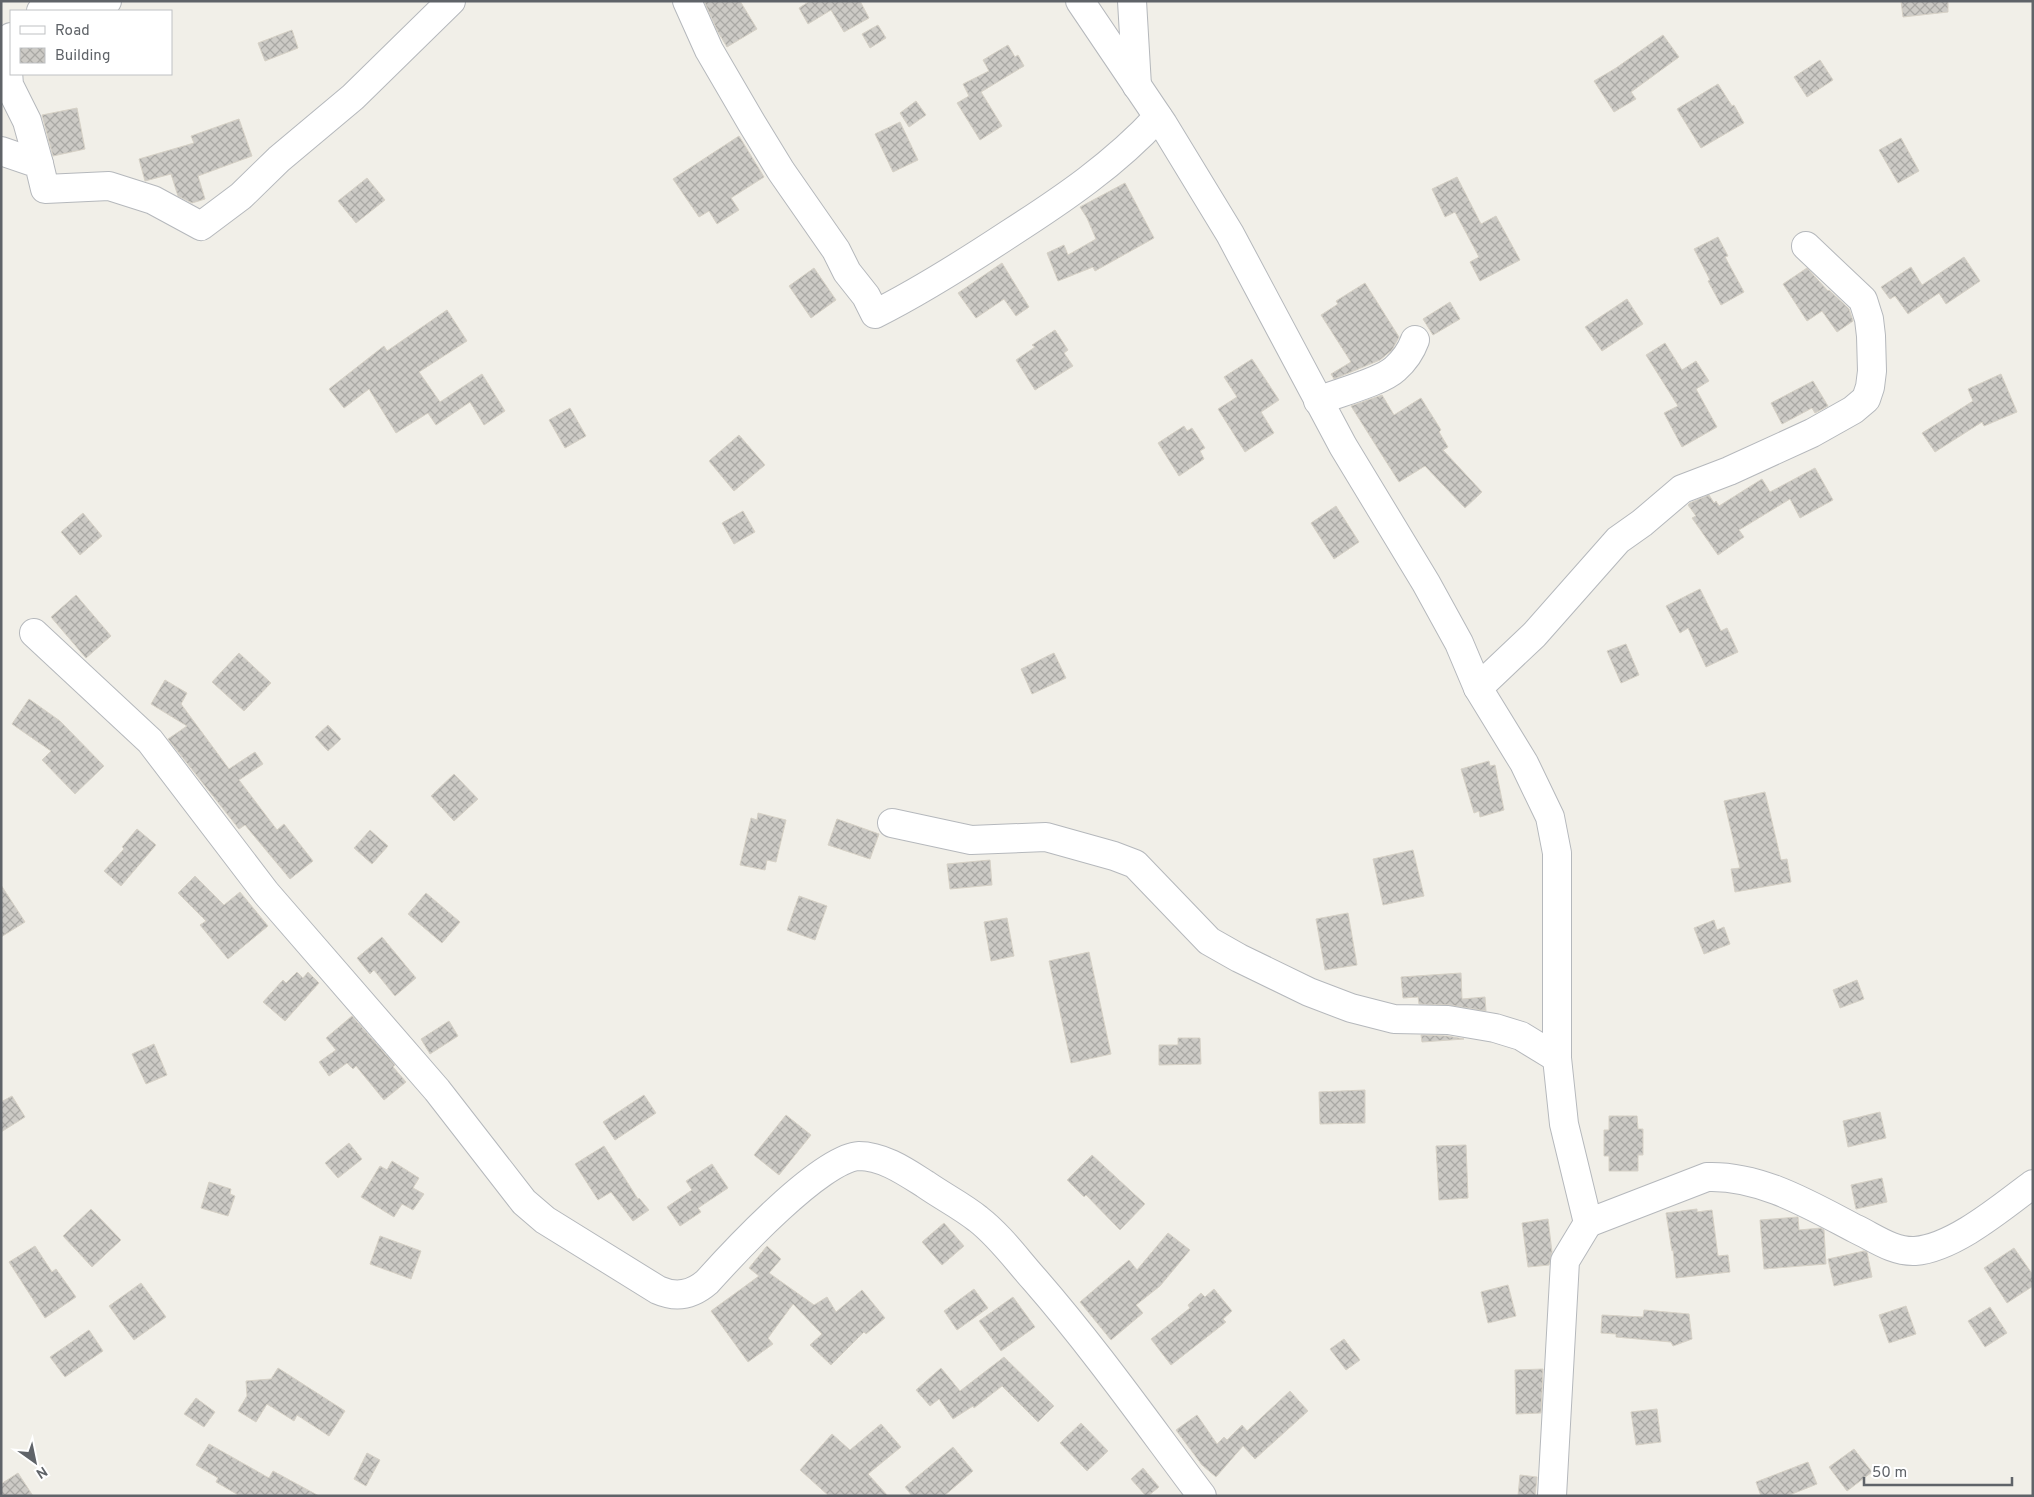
<svg xmlns="http://www.w3.org/2000/svg" width="2034" height="1497" font-family="Overpass,sans-serif">
  <style>
    .building { fill: url(#building-cross-hatch); stroke: #d6d1c6 }
    .lines { fill: none; stroke-linecap: round; stroke-linejoin: round }
    .minor-casing { stroke: #b5b8bc; stroke-width: 30 }
    .minor { stroke: #fff; stroke-width: 28 }
  </style>
  <defs>
    <pattern id="building-cross-hatch" width="8" height="8" patternUnits="userSpaceOnUse" patternTransform="scale(1.25)"><rect width="8" height="8" fill="#cccac5"/><path d="M0 0l8 8M0 8l8-8" fill="none" stroke="#a9a8a4"/></pattern>
  </defs>
  <rect width="100%" height="100%" fill="#f1efe8"/>
  <g class="building">
    <polygon points="704,1 740,1 757,29 727,47 718,32"/>
    <polygon points="810,1 860,1 869,18 844,32 831,10 808,24 799,8"/>
    <polygon points="1901,1 1948,1 1948,12 1903,17"/>
    <polygon points="878,25 886,38 870,48 862,34"/>
    <polygon points="292,30 298,48 265,61 258,43"/>
    <polygon points="1663,35 1679,57 1631,92 1636,99 1614,112 1594,81 1616,68"/>
    <polygon points="1008,45 1015,57 1018,55 1024,66 981,92 1002,126 980,140 957,103 969,96 963,84 989,71 983,60"/>
    <polygon points="1820,60 1833,80 1807,97 1794,77"/>
    <polygon points="1718,84 1732,106 1734,105 1744,123 1701,148 1677,109"/>
    <polygon points="916,101 926,115 909,127 900,113"/>
    <polygon points="77,108 85,149 53,156 42,115"/>
    <polygon points="239,119 252,156 198,176 205,199 192,203 178,196 171,174 145,181 139,159 194,143 191,136"/>
    <polygon points="900,122 918,160 893,172 875,134"/>
    <polygon points="739,136 764,177 731,198 739,210 717,224 709,211 699,217 673,179"/>
    <polygon points="1901,138 1919,171 1898,183 1879,150"/>
    <polygon points="1457,177 1481,224 1496,216 1520,260 1480,281 1470,262 1479,257 1455,212 1445,217 1432,189"/>
    <polygon points="367,178 385,200 356,223 338,201"/>
    <polygon points="1125,183 1154,238 1095,271 1093,267 1058,281 1047,253 1064,245 1068,255 1096,239 1087,218 1080,207"/>
    <polygon points="1718,237 1728,256 1725,257 1744,292 1721,305 1708,281 1710,280 1694,249"/>
    <polygon points="1964,257 1980,281 1946,304 1939,293 1908,314 1895,296 1890,299 1881,287 1911,267 1922,285"/>
    <polygon points="1002,263 1029,307 1016,316 1004,299 976,318 958,293"/>
    <polygon points="814,268 836,300 811,318 789,286"/>
    <polygon points="1807,268 1828,291 1829,290 1849,309 1853,321 1837,332 1822,311 1807,321 1783,284"/>
    <polygon points="1365,283 1399,337 1392,350 1380,360 1334,379 1331,374 1351,362 1321,315 1338,304 1336,301"/>
    <polygon points="1627,299 1643,324 1602,351 1585,327"/>
    <polygon points="1450,302 1460,319 1433,335 1423,319"/>
    <polygon points="447,310 467,341 419,372 440,402 482,374 505,411 484,425 470,402 436,425 428,413 396,433 369,389 344,408 329,389 384,346 387,351"/>
    <polygon points="1055,330 1068,350 1064,353 1073,366 1035,390 1016,360 1035,347 1032,345"/>
    <polygon points="1665,343 1682,370 1696,361 1709,381 1696,389 1717,427 1682,447 1664,413 1678,406 1646,355"/>
    <polygon points="1252,359 1279,400 1261,412 1274,433 1245,452 1218,409 1237,397 1224,377"/>
    <polygon points="2001,374 2017,412 1984,426 1982,422 1935,452 1922,433 1973,401 1968,389"/>
    <polygon points="1813,381 1828,406 1815,413 1812,408 1782,424 1771,403"/>
    <polygon points="1382,395 1394,415 1421,398 1441,430 1439,432 1448,447 1443,450 1482,492 1465,508 1425,466 1399,482 1351,406"/>
    <polygon points="570,408 586,436 565,448 549,420"/>
    <polygon points="1184,426 1187,431 1192,428 1205,448 1200,451 1204,459 1179,476 1158,443"/>
    <polygon points="739,435 765,465 734,491 709,461"/>
    <polygon points="1815,468 1833,500 1800,518 1790,499 1739,530 1744,537 1718,555 1692,518 1696,516 1688,505 1690,503 1709,495 1714,503 1716,501 1719,506 1762,479 1770,492"/>
    <polygon points="1336,506 1359,542 1334,559 1311,523"/>
    <polygon points="743,511 755,532 734,544 722,523"/>
    <polygon points="83,513 102,536 80,555 61,532"/>
    <polygon points="1700,589 1721,631 1727,628 1738,652 1706,667 1688,628 1680,633 1666,606"/>
    <polygon points="76,595 111,636 86,658 51,617"/>
    <polygon points="1626,644 1639,675 1621,683 1607,651"/>
    <polygon points="239,653 271,683 244,711 212,682"/>
    <polygon points="1054,653 1066,678 1032,694 1021,669"/>
    <polygon points="165,680 187,693 181,704 229,769 255,752 263,764 239,780 277,830 284,824 313,861 290,879 245,825 239,829 168,739 187,726 151,704"/>
    <polygon points="29,699 60,721 104,766 75,794 42,760 51,751 12,724"/>
    <polygon points="328,725 341,739 328,751 315,737"/>
    <polygon points="1489,761 1490,766 1495,765 1504,810 1480,817 1479,811 1474,813 1461,769"/>
    <polygon points="454,774 478,799 454,821 431,796"/>
    <polygon points="1765,792 1781,860 1787,859 1791,882 1735,892 1731,869 1740,868 1724,801"/>
    <polygon points="758,813 786,820 776,862 767,860 765,870 740,865 751,818 757,820"/>
    <polygon points="837,819 879,834 870,859 828,845"/>
    <polygon points="137,829 156,845 121,886 104,871 124,849 122,847"/>
    <polygon points="370,830 388,846 372,864 354,848"/>
    <polygon points="1413,850 1424,896 1383,905 1373,859"/>
    <polygon points="990,860 992,885 950,889 947,864"/>
    <polygon points="195,876 224,905 240,892 268,926 228,959 200,925 206,921 178,893"/>
    <polygon points="1,885 25,922 1,937"/>
    <polygon points="426,893 460,922 442,943 408,914"/>
    <polygon points="799,896 827,906 815,940 787,930"/>
    <polygon points="1348,913 1357,965 1325,970 1316,919"/>
    <polygon points="1007,918 1014,956 991,961 984,922"/>
    <polygon points="1714,920 1717,930 1724,927 1730,944 1704,954 1694,928"/>
    <polygon points="382,937 416,978 395,996 374,970 370,974 357,958"/>
    <polygon points="1089,952 1111,1054 1071,1063 1049,961"/>
    <polygon points="297,972 303,978 308,972 319,983 285,1021 263,1002 283,980 286,983"/>
    <polygon points="1461,973 1462,999 1485,997 1486,1011 1450,1005 1419,1004 1418,997 1403,998 1401,977"/>
    <polygon points="1857,980 1864,999 1840,1008 1833,990"/>
    <polygon points="352,1016 395,1065 393,1067 406,1082 384,1100 356,1066 353,1069 347,1063 329,1076 319,1062 336,1050 326,1038"/>
    <polygon points="449,1021 458,1036 430,1054 421,1039"/>
    <polygon points="1421,1035 1447,1036 1464,1039 1422,1042"/>
    <polygon points="1178,1038 1200,1038 1201,1064 1159,1065 1159,1045 1178,1045"/>
    <polygon points="154,1044 167,1075 146,1084 132,1054"/>
    <polygon points="1365,1090 1365,1123 1320,1124 1319,1092"/>
    <polygon points="644,1095 656,1113 615,1140 603,1122"/>
    <polygon points="12,1096 25,1117 1,1132 1,1102"/>
    <polygon points="1880,1112 1886,1138 1848,1147 1843,1121"/>
    <polygon points="786,1115 811,1135 779,1175 754,1155"/>
    <polygon points="1609,1116 1637,1116 1638,1129 1643,1129 1643,1155 1638,1155 1638,1171 1609,1171 1609,1156 1604,1156 1604,1130 1609,1130"/>
    <polygon points="349,1143 362,1159 338,1178 325,1163"/>
    <polygon points="1466,1145 1468,1198 1439,1200 1436,1146"/>
    <polygon points="604,1146 638,1199 639,1198 649,1210 633,1221 611,1192 598,1200 575,1164"/>
    <polygon points="1092,1155 1145,1204 1120,1230 1086,1195 1084,1197 1067,1180"/>
    <polygon points="392,1161 419,1178 413,1188 424,1194 413,1210 402,1204 394,1217 361,1197 380,1166 387,1170"/>
    <polygon points="712,1164 728,1188 698,1208 701,1212 680,1226 667,1207 692,1190 686,1181"/>
    <polygon points="1882,1178 1887,1202 1856,1209 1851,1185"/>
    <polygon points="209,1182 231,1189 230,1194 235,1196 228,1216 201,1208"/>
    <polygon points="91,1209 121,1240 92,1267 63,1236"/>
    <polygon points="1697,1209 1697,1212 1712,1210 1718,1256 1728,1255 1730,1272 1676,1278 1673,1250 1672,1251 1666,1213"/>
    <polygon points="1798,1217 1799,1230 1821,1228 1824,1230 1826,1264 1764,1269 1760,1220"/>
    <polygon points="1548,1219 1552,1252 1549,1265 1528,1267 1522,1223"/>
    <polygon points="944,1223 964,1246 942,1265 922,1242"/>
    <polygon points="1168,1233 1190,1250 1160,1286 1136,1305 1143,1313 1111,1340 1080,1302 1129,1260 1137,1270"/>
    <polygon points="380,1236 421,1251 411,1279 370,1264"/>
    <polygon points="35,1246 52,1272 56,1269 76,1297 45,1318 9,1262"/>
    <polygon points="767,1246 781,1259 769,1273 814,1305 827,1297 836,1312 862,1290 885,1318 866,1334 864,1332 831,1365 810,1345 822,1334 793,1304 768,1338 773,1344 748,1362 711,1311 759,1276 749,1268"/>
    <polygon points="2014,1248 2033,1275 2033,1286 2007,1303 1984,1268"/>
    <polygon points="1864,1251 1867,1252 1872,1277 1834,1286 1828,1259"/>
    <polygon points="141,1283 166,1317 134,1340 109,1306"/>
    <polygon points="1508,1285 1516,1316 1488,1323 1481,1292"/>
    <polygon points="974,1289 988,1308 957,1330 944,1311"/>
    <polygon points="1214,1289 1232,1311 1223,1319 1226,1322 1171,1365 1151,1339 1190,1308 1188,1305 1201,1293 1205,1297"/>
    <polygon points="1013,1297 1035,1327 1001,1351 979,1321"/>
    <polygon points="1906,1306 1916,1334 1889,1343 1879,1315"/>
    <polygon points="1990,1307 2007,1333 1985,1347 1968,1321"/>
    <polygon points="1644,1310 1689,1314 1692,1339 1673,1346 1671,1342 1616,1337 1616,1334 1601,1333 1602,1315 1643,1317"/>
    <polygon points="89,1330 103,1351 65,1377 50,1357"/>
    <polygon points="1344,1339 1360,1360 1346,1370 1330,1349"/>
    <polygon points="1004,1357 1054,1406 1038,1422 1002,1386 974,1408 973,1406 953,1419 939,1399 930,1406 916,1390 941,1368 960,1391"/>
    <polygon points="278,1368 345,1411 329,1436 297,1415 294,1421 267,1404 256,1422 238,1411 247,1396 246,1381 271,1379"/>
    <polygon points="1543,1369 1541,1413 1516,1414 1515,1370"/>
    <polygon points="1290,1391 1308,1411 1255,1459 1243,1446 1216,1477 1202,1465 1176,1430 1197,1415 1217,1444 1224,1437 1227,1440 1242,1425 1247,1431"/>
    <polygon points="196,1398 215,1412 204,1427 184,1414"/>
    <polygon points="1657,1409 1661,1442 1636,1445 1631,1412"/>
    <polygon points="1081,1423 1108,1451 1087,1471 1060,1443"/>
    <polygon points="881,1424 901,1447 868,1474 888,1496 829,1496 800,1470 832,1434 850,1450"/>
    <polygon points="209,1444 269,1478 273,1471 319,1496 240,1496 216,1482 218,1478 196,1465"/>
    <polygon points="953,1447 973,1471 944,1496 912,1496 905,1487"/>
    <polygon points="1854,1449 1872,1472 1847,1491 1829,1467"/>
    <polygon points="367,1453 380,1460 366,1486 354,1479"/>
    <polygon points="1808,1462 1817,1484 1787,1496 1761,1496 1756,1482"/>
    <polygon points="1143,1468 1159,1487 1148,1496 1146,1496 1131,1479"/>
    <polygon points="18,1473 33,1496 1,1496 1,1484"/>
    <polygon points="1520,1475 1537,1477 1535,1496 1518,1496"/>
  </g>
  <g class="lines">
    <defs>
      <g id="minor">
        <path d="M687 1 709 50 751 122 781 171 836 250 847 272 866 296 875 314C921 291 965 263 1009 234 1062 200 1115 164 1158 117"/>
        <polyline points="1080,1 1163,124 1230,234 1343,446 1426,583 1459,643 1478,688 1524,763 1550,817 1557,853 1557,1058 1564,1124 1588,1223 1565,1261 1552,1496"/>
        <polyline points="1132,1 1137,86"/>
        <path d="M41 11C63 4 85 7 107 1"/>
        <polyline points="11,37 6,44 9,85 27,121 39,164"/>
        <polyline points="1,151 39,164 45,189 109,186 153,200 201,226 241,196 279,159 353,97 451,1"/>
        <path d="M1318 401C1337 393 1381 382 1395 369 1404 361 1411 351 1415 340"/>
        <path d="M34 633 150 741 266 893 437 1090 524 1202 545 1220 658 1290C676 1298 692 1295 707 1282 734 1252 821 1158 859 1156 883 1156 906 1172 925 1184 942 1196 962 1206 978 1219 1000 1236 1017 1260 1035 1280 1095 1349 1147 1423 1202 1496"/>
        <polyline points="1478,688 1534,635 1618,540 1642,523 1682,489 1729,471 1812,433 1853,410 1866,399 1870,387 1872,371 1871,336 1869,319 1863,300 1806,246"/>
        <polyline points="892,823 971,840 1046,837 1114,856 1135,864 1209,941 1239,958 1309,992 1351,1008 1394,1019 1448,1020 1495,1028 1521,1036 1557,1058"/>
        <path d="M1588 1223 1707 1177C1760 1175 1810 1205 1856 1229 1875 1238 1893 1252 1915 1251 1954 1248 2002 1207 2033 1184"/>
      </g>
    </defs>
    <use href="#minor" class="minor-casing"/>
    <use href="#minor" class="minor"/>
  </g>
  <rect width="2034" height="1497" fill="none" stroke="#5f6368" stroke-width="5"/>
  <rect x="10" y="10" width="162" height="65" fill="#ffffff" stroke="#bfc1c3"/>
  <rect x="20" y="26" width="25" height="8" fill="#ffffff" stroke="#bfc1c3"/>
  <text x="55" y="35" font-size="15" fill="#5f6368">Road</text>
  <rect x="20" y="48" width="25" height="15" fill="url(#building-cross-hatch)" stroke="#bfc1c3"/>
  <text x="55" y="60" font-size="15" fill="#5f6368">Building</text>
  <g transform="translate(35 1462) rotate(147)" stroke="#ffffff" stroke-width="4" paint-order="stroke">
  <path d="M0-4L9 19L0 12L-9 19Z" fill="#5f6368"/>
  <text y="-8" font-size="14" font-weight="bold" text-anchor="middle" fill="#5f6368">N</text>
  </g>
  <path d="M1864 1477v8h148v-8" fill="none" stroke="#5f6368" stroke-width="2.5"/>
  <text x="1872" y="1477" font-size="15" fill="#5f6368" stroke="#ffffff" stroke-width="4" paint-order="stroke">50 m</text>
</svg>
